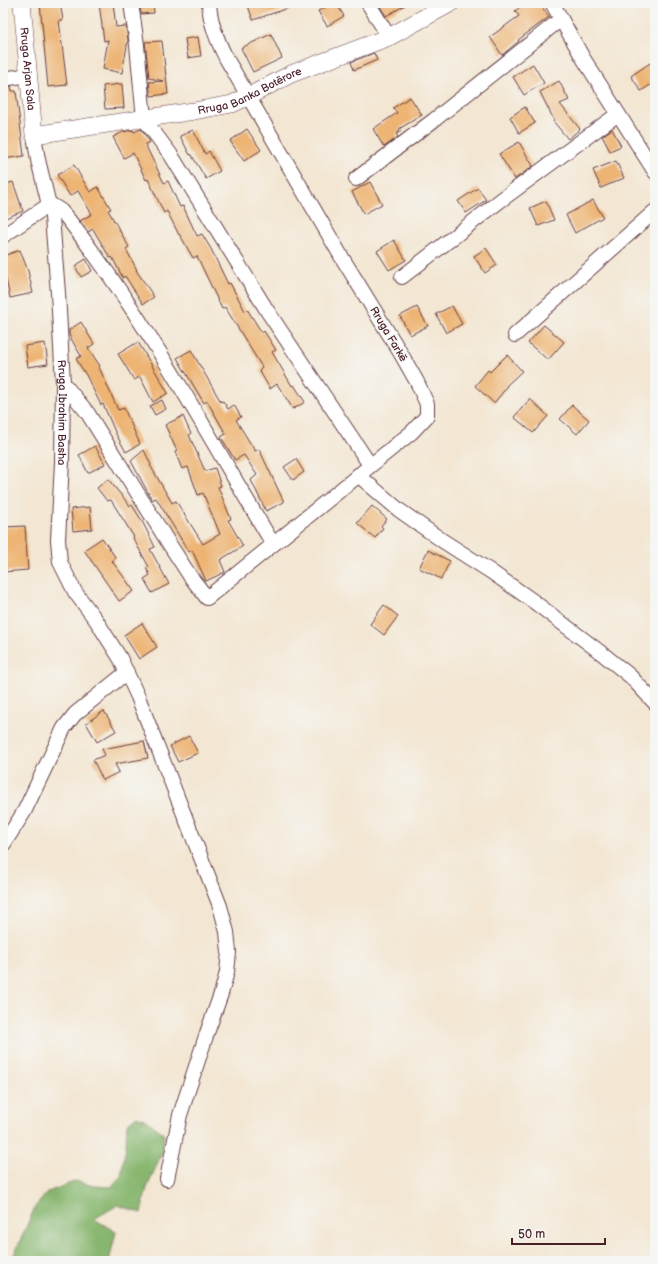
<svg xmlns="http://www.w3.org/2000/svg" width="658" height="1264" font-family="'Balsamiq Sans',sans-serif">
  <style>
    .forest { fill: #87b66e; stroke: #686a4c }
    .building { fill: #edb473 }
    .lines { fill: none; stroke-linecap: round; stroke-linejoin: round }
    .minor-casing { stroke: #633d44; stroke-width: 16 }
    .tertiary-casing { stroke: #633d44; stroke-width: 18 }
    .minor { stroke: #fff; stroke-width: 14 }
    .tertiary { stroke: #fff; stroke-width: 17 }
    .labels { text-anchor: middle; stroke-width: 3.5; stroke-linejoin: round; paint-order: stroke }
    .street-label { font-size: 11px; fill: #4a1f2b; stroke: #f6f6f2 }
  </style>
  <rect width="100%" height="100%" fill="#f6f6f2"/>
  <filter id="ink" filterUnits="userSpaceOnUse"><feTurbulence type="fractalNoise" baseFrequency=".025" numOctaves="2"/><feDisplacementMap in="SourceGraphic" scale="8" xChannelSelector="R" yChannelSelector="G"/><feConvolveMatrix kernelMatrix="1 2 1 2 8 2 1 2 1" color-interpolation-filters="sRGB"/></filter>
  <filter id="wash" filterUnits="userSpaceOnUse"><feTurbulence type="fractalNoise" baseFrequency=".012" numOctaves="4" result="noise"/><feDisplacementMap in="SourceGraphic" scale="16" xChannelSelector="R" yChannelSelector="G"/><feGaussianBlur stdDeviation="0.9" result="paint"/><feColorMatrix in="noise" values="0 0 0 0 0 0 0 0 0 0 0 0 0 0 0 0 0 1.4 0 .05"/><feComposite in="paint" operator="in"/></filter>
  <g filter="url(#wash)">
    <rect width="100%" height="100%" fill="#f3e6d2"/>
    <polygon class="forest" points="137,1116 148,1121 164,1134 163,1150 147,1188 141,1213 118,1205 94,1219 116,1232 109,1261 14,1261 13,1257 35,1207 48,1192 76,1181 94,1186 111,1187 121,1176 126,1145 127,1124"/>
    <g id="blocks">
      <g class="building">
        <polygon points="40,3 60,3 63,20 59,20 67,85 48,87"/>
        <polygon points="99,3 113,3 116,27 126,26 128,40 122,73 103,69 108,40 104,41"/>
        <polygon points="140,3 153,3 154,13 141,14"/>
        <polygon points="247,3 297,3 297,5 253,20"/>
        <polygon points="334,3 336,3 344,16 327,26 318,11"/>
        <polygon points="378,3 409,3 386,16"/>
        <polygon points="525,3 539,3 549,17 518,40 519,41 502,55 490,37 519,16 515,11"/>
        <polygon points="271,34 282,58 253,72 241,48"/>
        <polygon points="198,37 201,56 188,58 185,39"/>
        <polygon points="162,41 168,94 151,96 149,82 164,81 149,78 145,42"/>
        <polygon points="374,53 377,60 354,70 351,62"/>
        <polygon points="650,63 655,71 655,82 641,91 631,76"/>
        <polygon points="533,64 544,83 524,95 513,77"/>
        <polygon points="559,81 569,100 560,104 580,129 568,139 553,121 554,120 540,92"/>
        <polygon points="122,84 124,108 105,109 103,86"/>
        <polygon points="11,86 12,91 16,91 24,156 3,159 3,87"/>
        <polygon points="410,97 422,115 399,129 401,131 396,134 398,137 384,147 373,129 397,113 393,108"/>
        <polygon points="525,107 535,123 519,133 510,117"/>
        <polygon points="141,129 150,142 145,144 164,183 168,181 180,207 183,206 197,236 202,234 211,249 228,284 230,283 245,311 247,309 262,333 264,331 276,350 272,352 292,386 294,385 305,402 293,409 277,384 270,389 259,370 262,367 225,307 222,309 197,256 193,258 180,235 179,235 167,211 164,213 148,179 146,180 133,153 124,158 113,137 123,132 133,130 134,132"/>
        <polygon points="247,129 261,150 244,161 230,141"/>
        <polygon points="612,129 621,146 610,151 602,136"/>
        <polygon points="193,130 205,154 209,151 220,171 206,179 191,154 190,155 180,136"/>
        <polygon points="519,142 533,166 515,179 499,154"/>
        <polygon points="616,161 624,178 601,188 593,170"/>
        <polygon points="74,165 90,192 98,187 111,209 108,210 129,247 126,249 137,270 136,270 154,297 143,304 125,276 123,278 112,257 110,258 93,229 88,232 80,221 92,214 78,191 70,196 57,175"/>
        <polygon points="13,182 23,211 3,219 3,185"/>
        <polygon points="370,182 382,204 364,214 352,192"/>
        <polygon points="478,188 486,200 466,213 458,201"/>
        <polygon points="593,200 603,217 575,233 566,215"/>
        <polygon points="546,201 554,220 538,226 530,208"/>
        <polygon points="394,240 406,260 389,270 377,251"/>
        <polygon points="486,248 497,265 485,273 474,256"/>
        <polygon points="20,250 28,271 33,293 10,298 6,279 3,280 3,256"/>
        <polygon points="86,259 92,271 81,277 75,266"/>
        <polygon points="452,306 462,324 446,333 436,314"/>
        <polygon points="417,307 428,326 410,335 400,316"/>
        <polygon points="81,322 94,344 88,348 100,366 99,367 118,410 124,408 140,444 126,452 116,434 103,404 101,405 86,375 76,359 81,356 69,335 69,330"/>
        <polygon points="544,325 564,342 548,360 528,343"/>
        <polygon points="138,342 168,393 153,402 140,377 134,380 118,354"/>
        <polygon points="45,343 48,364 28,367 25,346"/>
        <polygon points="191,350 221,402 223,401 228,409 234,405 241,417 236,420 255,451 259,449 284,502 266,511 251,480 257,475 244,455 235,460 221,437 226,434 207,401 204,403 177,358"/>
        <polygon points="507,355 522,371 506,386 507,387 494,403 475,386 488,370 490,372"/>
        <polygon points="530,399 548,416 533,433 514,417"/>
        <polygon points="162,400 166,409 155,415 150,406"/>
        <polygon points="572,405 589,420 577,434 560,419"/>
        <polygon points="183,416 191,434 189,435 205,471 215,468 221,486 218,487 231,519 228,520 243,546 220,560 225,572 206,581 192,550 189,552 156,498 152,500 131,461 144,450 151,465 150,465 172,503 176,501 203,544 220,534 203,493 198,495 188,467 182,469 175,452 177,451 165,425"/>
        <polygon points="95,446 105,464 88,473 79,455"/>
        <polygon points="296,459 304,472 293,480 284,467"/>
        <polygon points="108,479 130,506 132,505 142,521 155,547 150,549 169,584 152,593 144,579 150,575 146,568 149,567 133,538 134,537 111,500 107,501 97,488"/>
        <polygon points="372,506 387,519 381,526 383,528 375,538 357,523"/>
        <polygon points="90,507 92,529 73,531 71,509"/>
        <polygon points="25,526 28,570 3,572 3,543 5,542 4,527"/>
        <polygon points="102,538 116,558 112,561 134,591 119,601 84,550"/>
        <polygon points="428,550 450,561 441,579 419,568"/>
        <polygon points="384,605 398,616 384,635 370,624"/>
        <polygon points="142,623 157,647 139,659 124,635"/>
        <polygon points="104,711 116,731 97,742 86,723"/>
        <polygon points="189,736 198,753 178,762 170,746"/>
        <polygon points="144,741 148,758 115,764 119,772 103,780 93,760 105,755 102,749"/>
      </g>
    </g>
  </g>
  <g filter="url(#ink)">
    <use href="#blocks" fill-opacity="0" stroke="#633d44" stroke-width="1"/>
    <g class="lines">
      <defs>
        <g id="minor">
          <polyline points="131,3 137,45 144,119 171,155 268,312 370,465"/>
          <polyline points="368,3 389,37"/>
          <polyline points="552,3 583,58 655,172"/>
          <polyline points="3,79 29,75"/>
          <path id="s1" d="M34 135 38 160 52 217 58 293 63 383 62 462 58 540 60 562 75 592 96 620 120 658 138 697 220 906 227 932 229 952 227 972 221 994 207 1033 180 1115 167 1179"/>
          <polyline points="356,179 434,120 561,19"/>
          <path d="M3 236 50 204 61 211 68 219C147 320 207 434 273 544"/>
          <polyline points="402,277 501,200 618,114"/>
          <polyline points="515,335 655,211"/>
          <path d="M63 383 87 412 168 542 190 576 207 598 412 432 427 416V404L417 382 400 352 341 256 226 58C217 40 210 23 209 3"/>
          <polyline points="358,475 399,510 443,541 490,571 533,601 604,655 630,676 655,703"/>
          <polyline points="3,845 24,812 64,728 75,714 127,672"/>
        </g>
        <g id="tertiary">
          <path id="s2" d="M22 3 34 135 194 111 232 104 249 96 291 74 389 37 451 3"/>
        </g>
      </defs>
      <use href="#minor" class="minor-casing"/>
      <use href="#tertiary" class="tertiary-casing"/>
      <use href="#minor" class="minor"/>
      <use href="#tertiary" class="tertiary"/>
    </g>
  </g>
  <g class="labels">
    <g class="street-label">
      <text dy="4" stroke="none"><textPath href="#s2" startOffset="66">Rruga Arjan Sala</textPath></text>
      <text dy="4" stroke="none"><textPath href="#s2" startOffset="354">Rruga Banka Botërore</textPath></text>
      <text transform="translate(389 334) rotate(59)" y="4">Rruga Farkë</text>
      <text dy="4" stroke="none"><textPath href="#s1" startOffset="280">Rruga Ibrahim Basha</textPath></text>
    </g>
  </g>
  <rect width="658" height="1264" fill="none" stroke="#f6f6f2" stroke-width="16"/>
  <path d="M512 1238v6h93v-6" fill="none" stroke="#4a1f2b" stroke-width="2"/>
  <text x="518" y="1238" font-size="12" fill="#4a1f2b" stroke="#f6f6f2" stroke-width="3" paint-order="stroke">50 m</text>
</svg>
